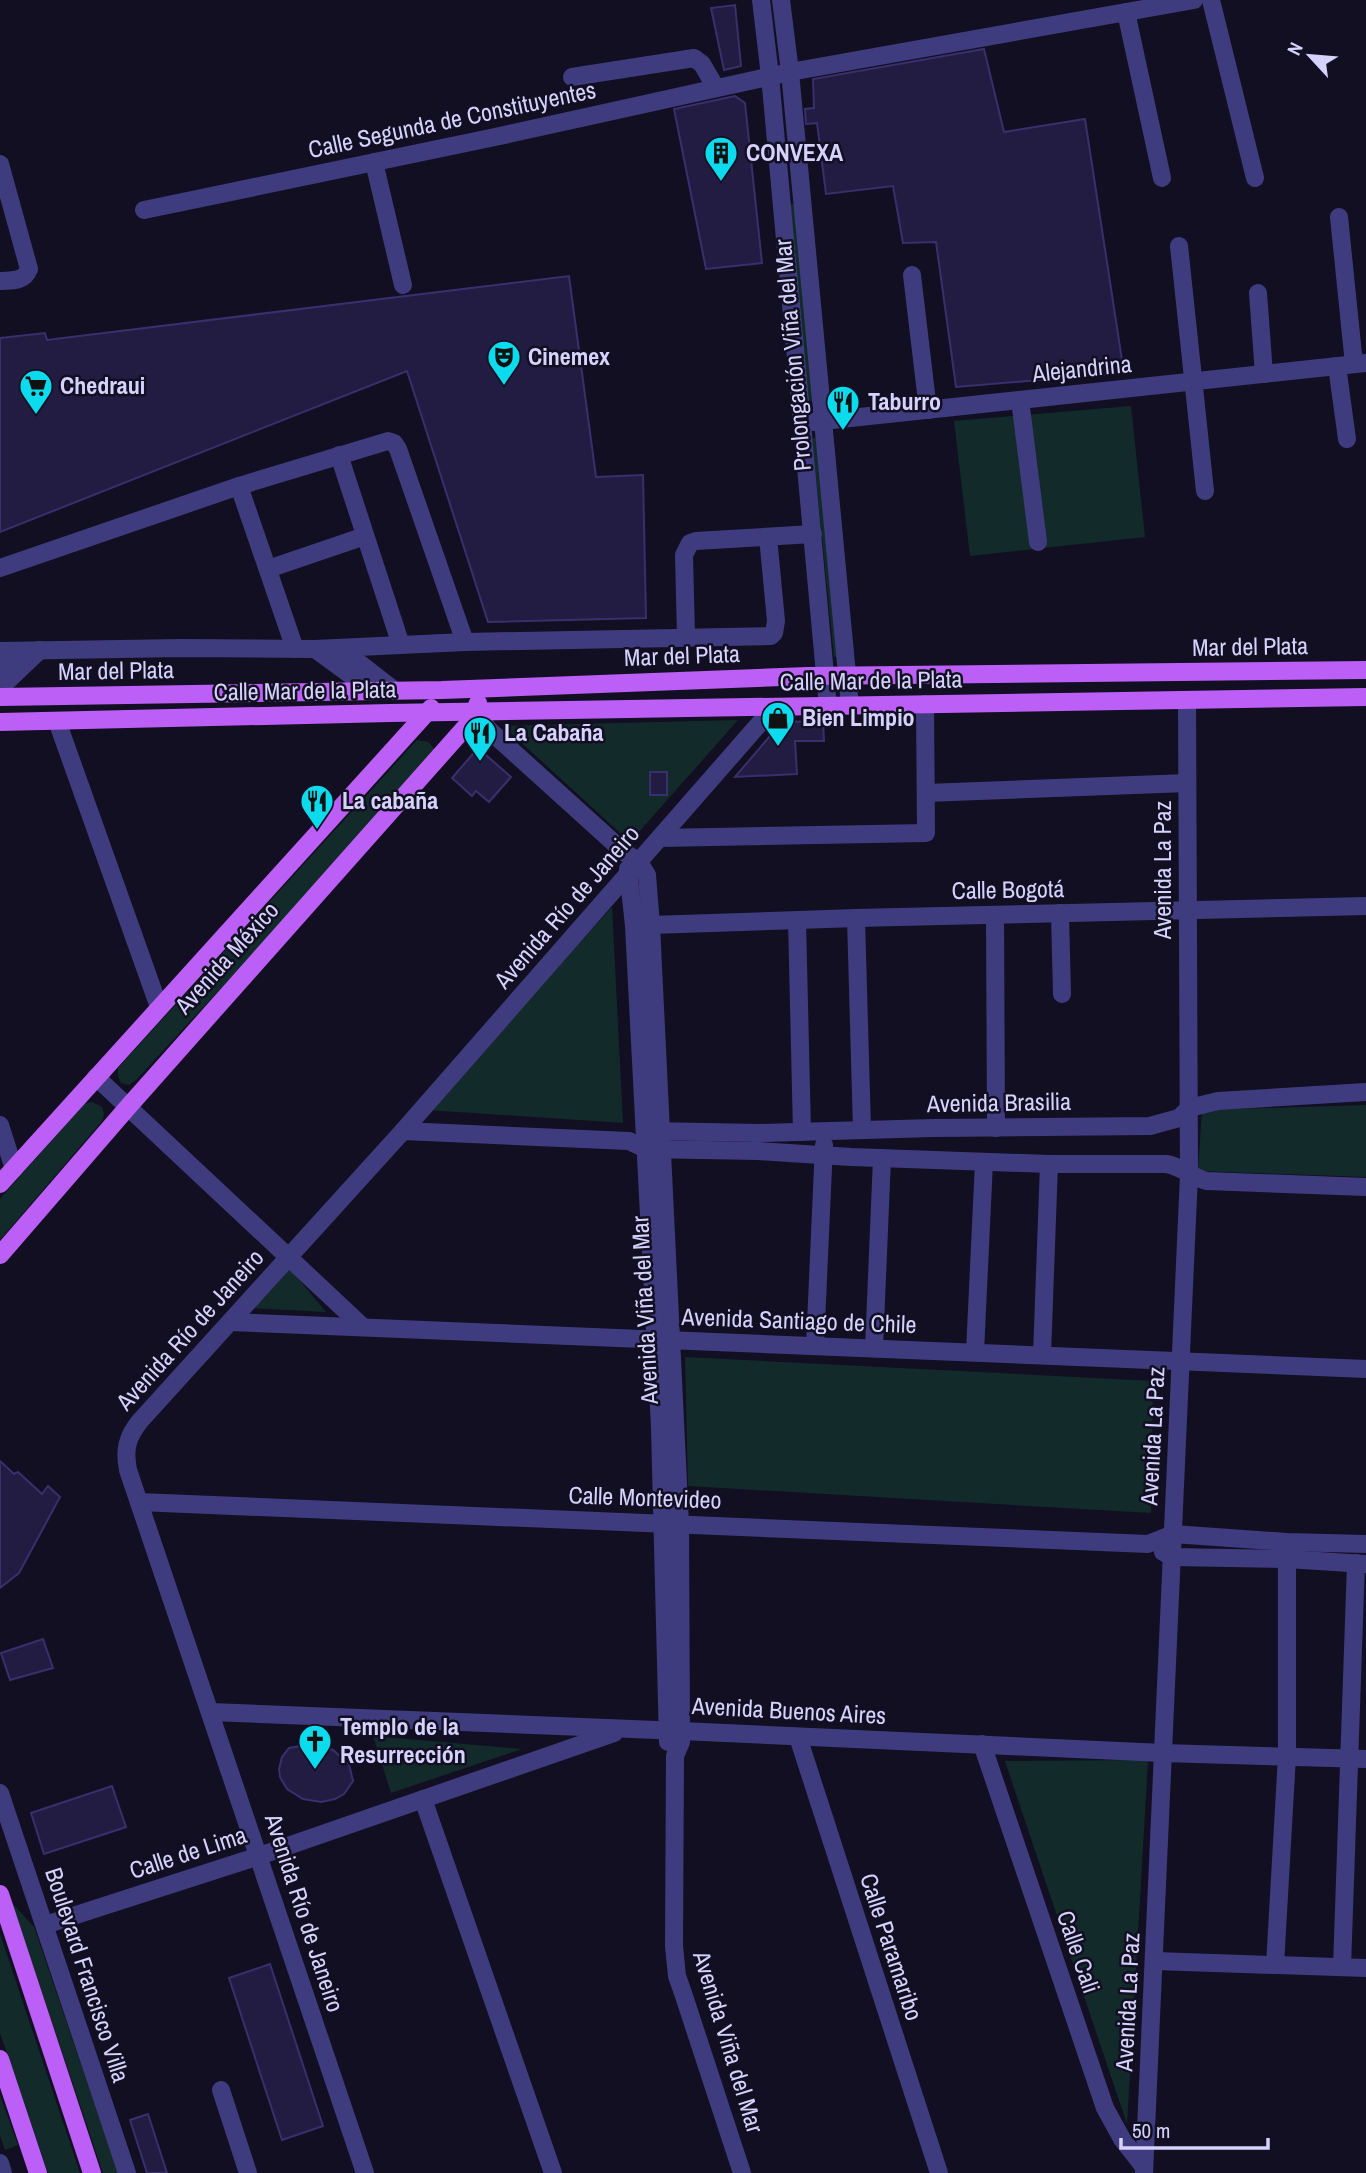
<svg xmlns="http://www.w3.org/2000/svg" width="1366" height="2173" font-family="'Archivo Narrow',sans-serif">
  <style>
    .green { fill: #122b2a }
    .building { fill: #231c42; stroke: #3a2f6d; stroke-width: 2 }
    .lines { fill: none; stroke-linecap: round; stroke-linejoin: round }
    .minor { stroke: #3e3c7e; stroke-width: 18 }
    .major { stroke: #bc5ff7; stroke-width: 18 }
    .labels { text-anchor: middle; stroke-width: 5; stroke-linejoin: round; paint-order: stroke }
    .street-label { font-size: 24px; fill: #d6d2fd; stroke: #120f22 }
    .poi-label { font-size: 24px; font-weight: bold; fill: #d6d2fd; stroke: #120f22; text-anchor: start }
  </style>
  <rect width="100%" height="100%" fill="#120f22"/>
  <g class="green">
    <polygon points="797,204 818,400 808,401 787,205"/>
    <polygon points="1131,406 1145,537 970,556 954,421"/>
    <polygon points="822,437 843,656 834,657 812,438"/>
    <polygon points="738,720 630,842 503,726"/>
    <polygon points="417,740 429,742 434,749 431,761 136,1080 129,1085 121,1083 118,1076 118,1068"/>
    <polygon points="612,907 623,1123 427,1110"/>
    <polygon points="92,1102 102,1107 104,1114 102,1121 0,1240 0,1199 84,1104"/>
    <polygon points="1366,1105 1366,1177 1198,1171 1202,1110"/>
    <polygon points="286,1264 326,1312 247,1308"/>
    <polygon points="685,1357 1153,1381 1151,1513 688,1486"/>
    <polygon points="373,1736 522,1749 391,1793"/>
    <polygon points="1148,1760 1127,2124 1005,1761"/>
    <polygon points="12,1903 34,1927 118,2173 103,2173"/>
    <polygon points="0,1934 80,2173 48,2173 0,2033"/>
    <polygon points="0,2095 18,2145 5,2150 0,2135"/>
  </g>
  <g class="building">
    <polygon points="735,5 741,66 724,70 711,8"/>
    <polygon points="984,49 1004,132 1085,119 1124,373 956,387 936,242 903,243 893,186 826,194 817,123 806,124 805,109 814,108 813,79"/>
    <polygon points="735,96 745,103 762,263 706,269 674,109"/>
    <polygon points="569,276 596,477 643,475 646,618 488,622 407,371 0,532 0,338 45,333 47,340"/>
    <polygon points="823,721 824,741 795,741 797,774 735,777 782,722"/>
    <polygon points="478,748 511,777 489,802 476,791 472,796 452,778"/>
    <rect x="650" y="772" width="17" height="23"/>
    <polygon points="0,1461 14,1474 18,1472 42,1494 48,1486 60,1497 19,1573 0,1588"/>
    <polygon points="43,1639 53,1668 10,1680 1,1653"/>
    <polygon points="314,1744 333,1750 349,1764 353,1781 344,1794 335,1799 321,1802 303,1799 287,1789 280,1777 279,1769 282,1757 289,1748"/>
    <polygon points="112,1786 126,1827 44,1854 31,1813"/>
    <polygon points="270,1964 323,2126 282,2140 229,1978"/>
    <polygon points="148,2114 167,2173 147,2173 130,2120"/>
  </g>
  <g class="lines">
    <g class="minor">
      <polyline points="761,0 770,76 828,707"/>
      <polyline points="781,0 790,72 850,706"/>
      <polyline points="1211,0 1255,178"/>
      <polyline points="1126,12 1162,178"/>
      <polyline points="572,77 694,58 702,64 716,88"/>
      <polyline points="374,162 403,285"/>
      <path d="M0 164 29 269C24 282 12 280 0 281"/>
      <polyline points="144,210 495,137 790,72 1194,0"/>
      <polyline points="1339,217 1354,364"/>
      <polyline points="1179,246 1205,491"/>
      <polyline points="912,275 928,410"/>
      <polyline points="1258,293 1264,374"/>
      <polyline points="1337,366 1347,439"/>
      <polyline points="1020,400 1038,542"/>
      <polyline points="813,422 1366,363"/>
      <polyline points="339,455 401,645"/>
      <polyline points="239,486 295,649"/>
      <polyline points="0,568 239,486 388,441 394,443 398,449 465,642"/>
      <polyline points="268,569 365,536"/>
      <polyline points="686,637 684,555 690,543 696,541 813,534"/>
      <polyline points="340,648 394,690"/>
      <polyline points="315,649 371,690"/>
      <polyline points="0,651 181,648 315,649 465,642 771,636 774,633 776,621 768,537"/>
      <polyline points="0,668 18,651"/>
      <polyline points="0,688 40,650"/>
      <polyline points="476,711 488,729 624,852 639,862 647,875 651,925 680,1524 681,1731 681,1742 675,1756 674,1946 677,1976 683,1993 742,2173"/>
      <polyline points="57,721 159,1007"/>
      <polyline points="926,793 1187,783"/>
      <polyline points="660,838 926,833 925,704"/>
      <polyline points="628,869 634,926 660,1427 668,1742"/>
      <polyline points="1060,913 1062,994"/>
      <polyline points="995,915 996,1128"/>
      <polyline points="856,918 862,1130"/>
      <polyline points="797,920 802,1132"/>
      <polyline points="651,925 856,918 1366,906"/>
      <polyline points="96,1077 363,1327"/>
      <polyline points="0,1125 14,1169"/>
      <path d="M403 1131 629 1141 646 1149 758 1151 851 1157 1049 1164H1166C1181 1166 1192 1177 1207 1181L1366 1187"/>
      <polyline points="652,1131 758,1133 933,1128 1150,1126 1179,1118 1189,1108 1218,1101 1366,1092"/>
      <polyline points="230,1322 1366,1369"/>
      <polyline points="815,1346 824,1145"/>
      <polyline points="874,1348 882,1158"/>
      <polyline points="975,1352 984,1162"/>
      <polyline points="1042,1355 1049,1164"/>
      <polyline points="139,1502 1148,1544 1173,1534 1287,1542 1366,1544"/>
      <polyline points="1163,1552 1172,1557 1287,1559 1365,1564"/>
      <polyline points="211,1712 681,1731 1163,1753 1366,1759"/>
      <polyline points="798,1737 939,2173"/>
      <polyline points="982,1744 1105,2108 1122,2139 1144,2167"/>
      <polyline points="0,1793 127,2173"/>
      <polyline points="423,1799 553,2173"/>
      <polyline points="45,1925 259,1856 614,1733"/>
      <polyline points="1155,1961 1366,1968"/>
      <polyline points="1275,1965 1287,1756 1287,1559"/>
      <polyline points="1342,1967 1356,1563"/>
      <polyline points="221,2090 248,2173"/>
      <polyline points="0,2163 3,2173"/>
      <path d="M365 2173 128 1470C124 1450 127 1437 140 1421L403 1131 774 707"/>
      <polyline points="1144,2173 1189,1175 1187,700"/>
    </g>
    <g class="major">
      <polyline points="0,697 442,690 807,676 1366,670"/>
      <polyline points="0,722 390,713 1366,697"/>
      <polyline points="0,1184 431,708"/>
      <polyline points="0,1255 128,1107 469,723 478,703"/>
      <polyline points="0,1894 92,2173"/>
      <polyline points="0,2059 38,2173"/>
    </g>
  </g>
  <defs>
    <symbol id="building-pin" viewBox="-11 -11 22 30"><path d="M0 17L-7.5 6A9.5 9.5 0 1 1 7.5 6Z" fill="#0cdbee" stroke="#120f22"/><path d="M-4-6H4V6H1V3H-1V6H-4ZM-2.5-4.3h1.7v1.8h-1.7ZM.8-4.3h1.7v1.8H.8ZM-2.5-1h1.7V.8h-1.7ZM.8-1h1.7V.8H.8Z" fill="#111"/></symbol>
    <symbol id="theatre-pin" viewBox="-11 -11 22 30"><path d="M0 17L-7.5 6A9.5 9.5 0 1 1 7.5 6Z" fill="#0cdbee" stroke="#120f22"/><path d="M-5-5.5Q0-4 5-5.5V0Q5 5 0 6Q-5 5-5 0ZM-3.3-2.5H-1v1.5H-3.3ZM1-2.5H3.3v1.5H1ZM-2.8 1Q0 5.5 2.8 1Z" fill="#111"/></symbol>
    <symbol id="supermarket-pin" viewBox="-11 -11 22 30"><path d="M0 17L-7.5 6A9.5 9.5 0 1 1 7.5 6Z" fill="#0cdbee" stroke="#120f22"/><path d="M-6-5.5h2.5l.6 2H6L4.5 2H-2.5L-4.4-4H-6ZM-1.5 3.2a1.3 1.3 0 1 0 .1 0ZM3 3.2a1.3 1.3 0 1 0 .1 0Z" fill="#111"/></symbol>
    <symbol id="restaurant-pin" viewBox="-11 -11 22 30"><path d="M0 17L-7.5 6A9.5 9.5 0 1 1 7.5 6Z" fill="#0cdbee" stroke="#120f22"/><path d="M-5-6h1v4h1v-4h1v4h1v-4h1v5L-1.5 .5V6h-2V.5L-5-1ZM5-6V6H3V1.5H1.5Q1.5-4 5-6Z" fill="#111"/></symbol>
    <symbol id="shop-pin" viewBox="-11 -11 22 30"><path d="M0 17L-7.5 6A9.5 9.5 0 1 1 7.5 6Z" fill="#0cdbee" stroke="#120f22"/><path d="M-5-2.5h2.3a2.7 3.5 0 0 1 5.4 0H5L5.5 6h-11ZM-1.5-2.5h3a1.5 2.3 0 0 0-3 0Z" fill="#111"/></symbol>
    <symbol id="church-pin" viewBox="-11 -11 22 30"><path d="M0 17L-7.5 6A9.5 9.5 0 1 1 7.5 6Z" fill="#0cdbee" stroke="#120f22"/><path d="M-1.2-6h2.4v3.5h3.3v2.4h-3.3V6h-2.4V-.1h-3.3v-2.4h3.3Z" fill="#111"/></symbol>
  </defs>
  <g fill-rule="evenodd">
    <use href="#building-pin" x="702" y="134" width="38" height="52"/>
    <use href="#theatre-pin" x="485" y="338" width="38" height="52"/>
    <use href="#supermarket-pin" x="17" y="367" width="38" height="52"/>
    <use href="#restaurant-pin" x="824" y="383" width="38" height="52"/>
    <use href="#shop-pin" x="759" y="699" width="38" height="52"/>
    <use href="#restaurant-pin" x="461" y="714" width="38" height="52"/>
    <use href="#restaurant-pin" x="298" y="782" width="38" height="52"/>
    <use href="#church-pin" x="296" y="1722" width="38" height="52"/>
  </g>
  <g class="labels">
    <g class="street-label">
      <text transform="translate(452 120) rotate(-12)" y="8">Calle Segunda de Constituyentes</text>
      <text transform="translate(793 355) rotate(-95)" y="8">Prolongación Viña del Mar</text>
      <text transform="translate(1082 369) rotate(-6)" y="8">Alejandrina</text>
      <text transform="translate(1250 647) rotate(-1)" y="8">Mar del Plata</text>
      <text transform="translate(682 656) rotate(-2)" y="8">Mar del Plata</text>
      <text transform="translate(116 671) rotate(-1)" y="8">Mar del Plata</text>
      <text transform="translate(871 681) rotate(-1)" y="8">Calle Mar de la Plata</text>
      <text transform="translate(305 691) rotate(-1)" y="8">Calle Mar de la Plata</text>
      <text transform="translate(1163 870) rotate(-90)" y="8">Avenida La Paz</text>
      <text transform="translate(1008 890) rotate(-1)" y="8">Calle Bogotá</text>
      <text transform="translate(567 907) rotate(-49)" y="8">Avenida Río de Janeiro</text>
      <text transform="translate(227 958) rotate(-48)" y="8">Avenida México</text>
      <text transform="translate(999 1103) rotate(-1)" y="8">Avenida Brasilia</text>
      <text transform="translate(645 1310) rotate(-93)" y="8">Avenida Viña del Mar</text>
      <text transform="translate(799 1321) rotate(2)" y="8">Avenida Santiago de Chile</text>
      <text transform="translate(190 1330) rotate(-48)" y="8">Avenida Río de Janeiro</text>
      <text transform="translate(1153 1436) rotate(-87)" y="8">Avenida La Paz</text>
      <text transform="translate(645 1498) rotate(2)" y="8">Calle Montevideo</text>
      <text transform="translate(789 1711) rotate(3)" y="8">Avenida Buenos Aires</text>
      <text transform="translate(188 1853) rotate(-18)" y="8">Calle de Lima</text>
      <text transform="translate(304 1913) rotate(72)" y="8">Avenida Río de Janeiro</text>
      <text transform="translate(891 1947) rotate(72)" y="8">Calle Paramaribo</text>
      <text transform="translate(1078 1952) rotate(71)" y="8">Calle Cali</text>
      <text transform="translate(87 1975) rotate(72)" y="8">Boulevard Francisco Villa</text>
      <text transform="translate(1128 2002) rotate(-87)" y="8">Avenida La Paz</text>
      <text transform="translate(728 2042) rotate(73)" y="8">Avenida Viña del Mar</text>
    </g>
    <g class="poi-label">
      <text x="746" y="161">CONVEXA</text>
      <text x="528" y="365">Cinemex</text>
      <text x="60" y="394">Chedraui</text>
      <text x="868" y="410">Taburro</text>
      <text x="802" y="726">Bien Limpio</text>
      <text x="504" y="741">La Cabaña</text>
      <text x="342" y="809">La cabaña</text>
      <text x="340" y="1735">Templo de la<tspan x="340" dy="28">Resurrección</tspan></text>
    </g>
  </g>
  <g transform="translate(1310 56) rotate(296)" stroke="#120f22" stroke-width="5" paint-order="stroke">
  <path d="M0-5L12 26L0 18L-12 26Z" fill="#d6d2fd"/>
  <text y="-10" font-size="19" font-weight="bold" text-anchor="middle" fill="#d6d2fd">N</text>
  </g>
  <path d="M1121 2138v10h147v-10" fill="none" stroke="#d6d2fd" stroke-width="3.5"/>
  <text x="1132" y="2138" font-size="21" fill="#d6d2fd" stroke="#120f22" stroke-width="5" paint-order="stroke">50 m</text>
</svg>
